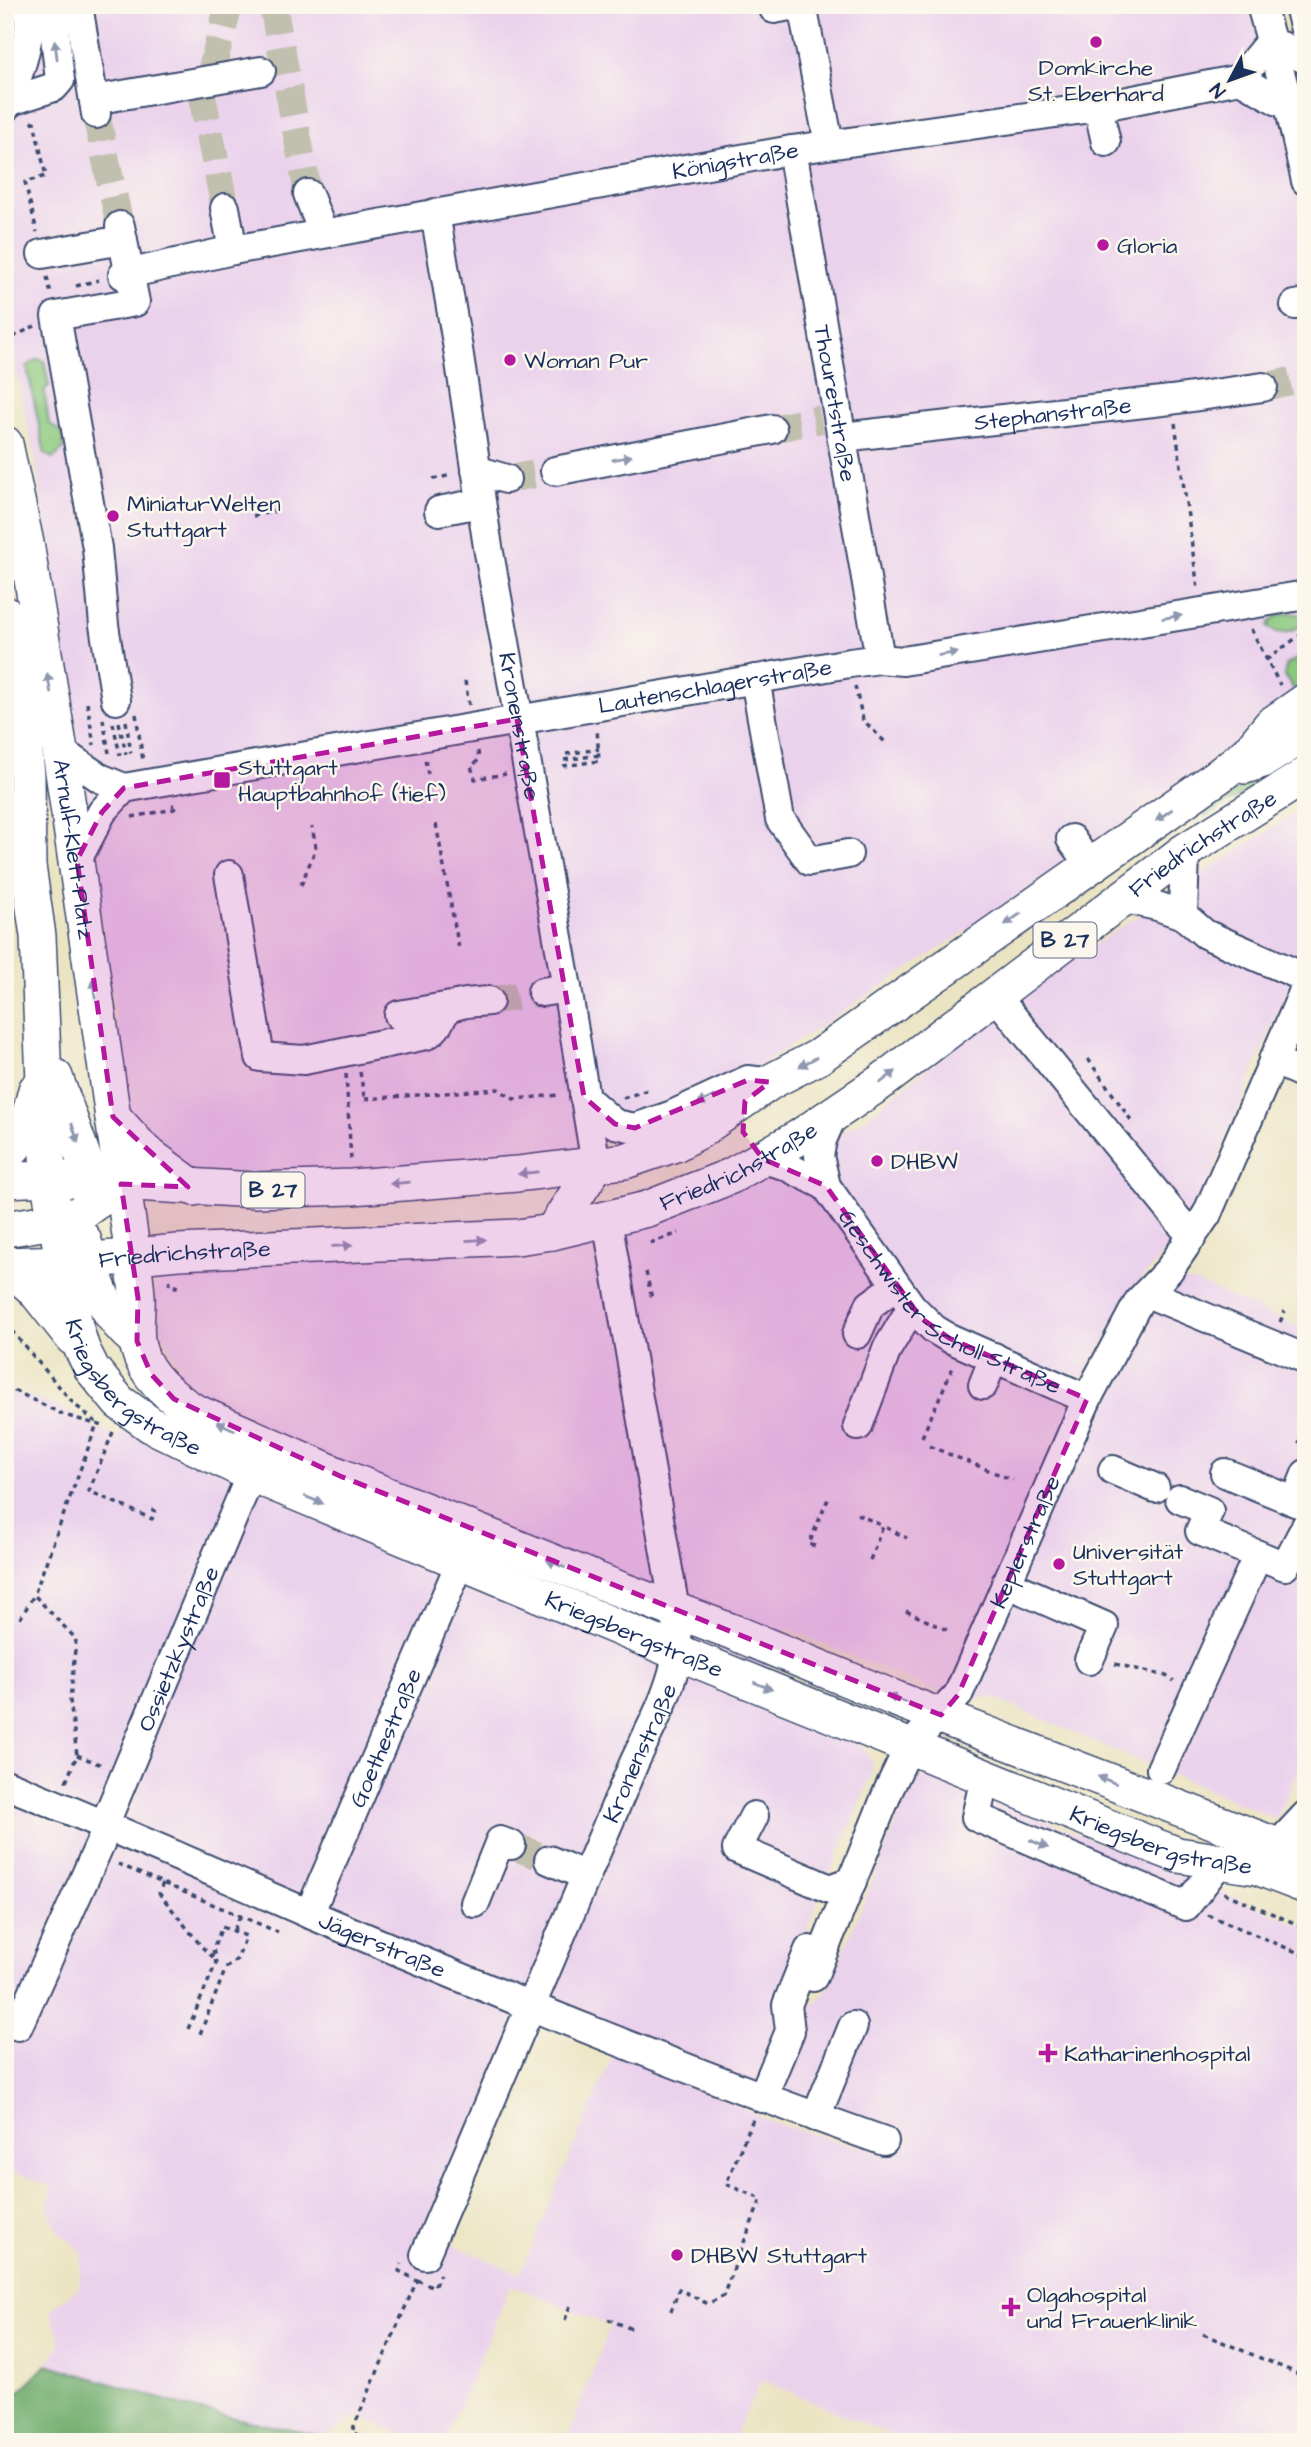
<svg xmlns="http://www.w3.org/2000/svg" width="1311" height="2447" font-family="'Architects Daughter',sans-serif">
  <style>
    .built { fill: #ead1ec; fill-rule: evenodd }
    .green { fill: #89c77d; stroke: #527b6e; stroke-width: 2 }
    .forest { fill: #6eac6c; stroke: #446e65; stroke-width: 2 }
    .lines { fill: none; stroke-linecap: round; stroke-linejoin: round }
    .minor-tunnel { stroke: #c1c0af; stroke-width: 28; stroke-dasharray: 28 14; stroke-linecap: butt }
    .minor-casing { stroke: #3a4a6d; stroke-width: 32 }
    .major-casing { stroke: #3a4a6d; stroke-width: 38 }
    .path { stroke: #3a4a6d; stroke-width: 3.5; stroke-dasharray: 5 5; stroke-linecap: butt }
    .minor { stroke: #fff; stroke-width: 28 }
    .major { stroke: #fff; stroke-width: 35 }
    .oneway { fill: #8d97ae }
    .marked { fill: #b5179e; fill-opacity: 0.2; stroke: #b5179e; stroke-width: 5; stroke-dasharray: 14 9; stroke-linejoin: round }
    .poi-dot { fill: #b5179e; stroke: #fbf7ec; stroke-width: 2.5 }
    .labels { text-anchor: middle; stroke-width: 5; stroke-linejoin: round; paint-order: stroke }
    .shield { fill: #fbf7ec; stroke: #5e6b89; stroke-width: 2 }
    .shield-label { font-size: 21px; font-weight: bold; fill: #1b2f5e }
    .poi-label { font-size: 23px; fill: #1b2f5e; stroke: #fbf7ec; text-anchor: start }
    .street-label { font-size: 23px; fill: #1b2f5e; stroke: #fbf7ec }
  </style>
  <rect width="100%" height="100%" fill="#fbf7ec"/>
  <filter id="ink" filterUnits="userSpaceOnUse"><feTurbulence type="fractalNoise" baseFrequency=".0143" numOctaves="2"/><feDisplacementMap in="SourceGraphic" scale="14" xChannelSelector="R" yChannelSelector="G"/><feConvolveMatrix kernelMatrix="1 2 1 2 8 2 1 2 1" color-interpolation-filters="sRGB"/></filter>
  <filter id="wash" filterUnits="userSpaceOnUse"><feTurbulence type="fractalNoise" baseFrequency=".00686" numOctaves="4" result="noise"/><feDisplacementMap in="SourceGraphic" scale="28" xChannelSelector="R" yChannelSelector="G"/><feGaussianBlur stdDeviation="1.57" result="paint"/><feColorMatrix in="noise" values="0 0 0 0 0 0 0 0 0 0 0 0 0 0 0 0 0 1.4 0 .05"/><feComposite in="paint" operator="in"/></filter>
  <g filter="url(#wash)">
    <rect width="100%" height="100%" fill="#ebe4c3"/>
    <g class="built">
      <polygon points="5,5 1248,5 1285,111 1306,108 1306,698 1012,901 701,1104 622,1136 583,1147 443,1172 138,1173 36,461 5,320"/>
      <path d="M1306 806V962L1280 1005 1197 1212 1131 1292 1085 1376 1071 1377 912 1324 934 1344 1096 1415 1138 1316 1172 1279 1198 1283 1306 1330V1755L1276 1819 989 1696 962 1702 786 1628 754 1698 851 1737 865 1750 873 1765 871 1776 817 1904 781 2000 786 2033 758 2089 623 2048 768 2121 865 2149 771 2098 810 2008 828 1989 910 1790 923 1777 929 1776H938L1306 1927V2442H907L762 2380 731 2442H566L610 2326 511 2285 444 2442H422L357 2416 324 2437 197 2410 47 2364 61 2343 50 2310 79 2288 82 2251 60 2234 48 2208 52 2187 5 2168V2042L13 2031 5 2026V1388L62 1407 117 1439 181 1365 159 1324 154 1291 160 1274 173 1265H266L755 1182 862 1121 1018 995ZM531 2013 617 2045 520 2274 431 2235Z"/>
    </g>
    <g class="green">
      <polygon points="37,359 44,361 49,386 44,390 49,424 62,432 64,449 53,458 45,454 27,367"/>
      <path d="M1291 613 1301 615 1304 619C1298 633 1279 637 1268 627 1271 616 1282 614 1291 613Z"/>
      <polygon points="1297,659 1306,663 1306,688 1297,694 1284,675 1287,664"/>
      <polygon points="1306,743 1306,756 1206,816 1203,813"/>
    </g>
    <polygon class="forest" points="47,2364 197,2410 324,2437 329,2442 5,2442 5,2407"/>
  </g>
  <g filter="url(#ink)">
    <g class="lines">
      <g class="minor-tunnel">
        <polyline points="273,5 308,194"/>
        <polyline points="212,68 229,5"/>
        <polyline points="201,92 225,208"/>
        <polyline points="96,114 120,226"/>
        <polyline points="1263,387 1306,378"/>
        <polyline points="772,429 821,419"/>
        <polyline points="506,479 555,471"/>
        <polyline points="489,1001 542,992"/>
        <polyline points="511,1845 549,1860"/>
      </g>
      <defs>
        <g id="minor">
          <polyline points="78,5 96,114"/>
          <polyline points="802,5 829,144"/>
          <polyline points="1261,5 1288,101 1306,181"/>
          <polyline points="774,9 795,5"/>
          <polyline points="1301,14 1306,33"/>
          <polyline points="1282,46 1306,60"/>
          <polyline points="1240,79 1278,101"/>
          <polyline points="94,100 261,71"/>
          <polyline points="8,102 54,87 60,80 52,11 28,7"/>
          <polyline points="1098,107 1106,142"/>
          <path d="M5 108C18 77 33 39 28 5"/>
          <path id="s1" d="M792 150 880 659"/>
          <polyline points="308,194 323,233"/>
          <polyline points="225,208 233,250"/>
          <path id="s2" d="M435 213 458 349 488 547 567 988 596 1165"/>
          <polyline points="42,254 123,240"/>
          <path id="s3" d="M123 275 233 250 792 150 1098 107 1240 79 1263 50"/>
          <polyline points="1295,305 1306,303"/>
          <path id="s4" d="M842 437 1171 400 1263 387"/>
          <polyline points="476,470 506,479"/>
          <polyline points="555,471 772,429"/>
          <polyline points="439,511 480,503"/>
          <polyline points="755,679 780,819 810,861 848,854"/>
          <polyline points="116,700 104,625 97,548 56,316 135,302 120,226"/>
          <path id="s5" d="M60 751 100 778 124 788C366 746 608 703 850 663L880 659 903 661 1306 595"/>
          <polyline points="1071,839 1090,866"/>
          <polyline points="77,860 102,812 124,788"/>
          <path d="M229 875 260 1057 304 1060 426 1035C442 1026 438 1018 448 1009 458 1002 477 1002 489 1001"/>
          <polyline points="1121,898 1157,906 1183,915 1205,934 1306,978"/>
          <polyline points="1183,915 1185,851"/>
          <polyline points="542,992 567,988"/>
          <polyline points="994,994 1192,1237"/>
          <polyline points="399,1015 457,1005"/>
          <polyline points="1273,1060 1306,1075"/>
          <polyline points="584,1097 615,1124 635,1128 670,1116 748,1080 764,1082"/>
          <path id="s6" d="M832 1117 822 1140 819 1156 826 1186 912 1307 934 1329 949 1338 1087 1399"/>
          <polyline points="763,1159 784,1165 826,1186"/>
          <polyline points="1147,1293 1306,1359"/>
          <polyline points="857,1334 870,1305 896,1286"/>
          <polyline points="983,1385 994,1357"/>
          <polyline points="858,1426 887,1349 912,1307"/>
          <polyline points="1113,1470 1155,1488"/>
          <polyline points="1225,1473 1306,1506"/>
          <polyline points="1180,1499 1209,1511 1200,1531 1285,1566 1306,1526"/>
          <polyline points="1295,1502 1306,1474"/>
          <polyline points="1006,1583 1104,1626 1089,1660"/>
          <polyline points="1161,1769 1258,1555"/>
          <polyline points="985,1777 976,1817 1186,1906 1220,1862"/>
          <path id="s7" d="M5 1784C109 1825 210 1871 312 1915 501 1995 690 2073 884 2141"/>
          <polyline points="754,1816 737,1849 830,1889 852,1881"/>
          <path id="s8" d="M105 1823 251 1474"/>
          <polyline points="1277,1846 1306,1815"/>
          <polyline points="549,1860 586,1876"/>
          <polyline points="475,1903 500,1841 511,1845"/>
          <path id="s9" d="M309 1914 461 1561"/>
          <path id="s10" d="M813 1977 889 1789 909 1747 958 1695 1087 1399 1139 1301 1169 1270 1207 1214 1306 986"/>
          <polyline points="18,2026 108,1826"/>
          <polyline points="762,2098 790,2031 787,2005 809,1950"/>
          <polyline points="816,2117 853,2026"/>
          <path id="s11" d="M425 2255 634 1763C650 1728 671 1693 677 1654 679 1640 676 1624 675 1610L607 1220"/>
        </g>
        <g id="major">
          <path id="s12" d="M5 444 26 543 60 751 133 1256C134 1269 136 1282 137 1295 138 1310 135 1325 137 1340 140 1372 168 1395 193 1411L340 1476 619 1589 733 1632 896 1699 1306 1857"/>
          <path id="s13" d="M5 614 22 719 27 776 28 866 38 936 48 1178 75 1326 82 1349 92 1369 119 1402 151 1425 251 1474 677 1652 1152 1845 1178 1855 1257 1867 1306 1886"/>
          <polyline points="1245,766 1263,760 1306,733"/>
          <polyline points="55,1077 86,1165 102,1198"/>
          <polyline points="113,1117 145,1152 194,1188"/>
          <polyline points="5,1157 25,1133 36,1090"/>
          <polyline points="5,1180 48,1178 255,1190 352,1187 517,1174 625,1161 675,1144 699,1131 770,1082 818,1057 1220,775 1248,753 1271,725 1306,701"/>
          <polyline points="5,1229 73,1218 121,1184"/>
          <polyline points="552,1232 596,1165"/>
          <path d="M83 1239C97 1282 99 1310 137 1341"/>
          <path id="s14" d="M5 1265 62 1263 178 1252 517 1237 552 1232 647 1209 731 1176 798 1138 881 1082 1185 851 1306 775"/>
          <polyline points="6,1265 34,1289 73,1338"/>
        </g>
      </defs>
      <use href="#minor" class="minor-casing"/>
      <use href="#major" class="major-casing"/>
      <g class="path">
        <polyline points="31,122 34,122 46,176 25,182 37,232"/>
        <polyline points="47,277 51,294"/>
        <polyline points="76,286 99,280"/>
        <polyline points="13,337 35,326"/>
        <polyline points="1175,423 1198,589"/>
        <polyline points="433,479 452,475"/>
        <polyline points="253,516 276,511"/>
        <polyline points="1251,629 1280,685"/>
        <polyline points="1266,660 1306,631"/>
        <polyline points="465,681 469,705"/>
        <polyline points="855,686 863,720 886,743"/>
        <polyline points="87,703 94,745"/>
        <polyline points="136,714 143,761"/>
        <polyline points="103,719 109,753"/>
        <polyline points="126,721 131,753"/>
        <polyline points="119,722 126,754"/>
        <polyline points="113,723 120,755"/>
        <polyline points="478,751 479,760 471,766 475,779 506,774"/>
        <polyline points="566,754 599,749"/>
        <polyline points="425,760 428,774"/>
        <polyline points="564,760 600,755"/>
        <polyline points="563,766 599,761 597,728"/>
        <polyline points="302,781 305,794"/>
        <polyline points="132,817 174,809 177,806 172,805"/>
        <polyline points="436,824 459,949"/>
        <polyline points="301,885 316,848 312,827"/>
        <polyline points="5,1030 11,1068 9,1080"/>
        <polyline points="1088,1059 1131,1120"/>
        <polyline points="360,1072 365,1102"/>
        <polyline points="346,1074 351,1161"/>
        <polyline points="623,1098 651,1089"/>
        <polyline points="365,1099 498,1089 514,1099 559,1095"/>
        <polyline points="650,1243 679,1233"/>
        <polyline points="646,1272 652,1299"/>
        <polyline points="170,1280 169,1285 176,1287 178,1280"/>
        <polyline points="1280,1322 1285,1311"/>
        <polyline points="5,1323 74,1404 96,1422"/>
        <polyline points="5,1386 64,1415 103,1426"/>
        <polyline points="113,1432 89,1491 152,1519 155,1511 147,1507"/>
        <polyline points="922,1437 953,1367"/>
        <polyline points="1298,1441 1306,1445"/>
        <polyline points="929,1446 1013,1480"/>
        <polyline points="857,1514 883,1526"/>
        <polyline points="815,1546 809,1544 827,1501 832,1503"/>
        <polyline points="870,1560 883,1526 907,1538"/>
        <polyline points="906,1611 951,1632"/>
        <polyline points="20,1619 34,1595"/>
        <polyline points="1115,1664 1166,1676 1174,1681"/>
        <polyline points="77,1755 104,1766"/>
        <polyline points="66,1782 77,1755 70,1701 76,1639 34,1595 97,1424"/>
        <polyline points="118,1864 278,1932"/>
        <polyline points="163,1883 159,1893 202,1947 214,1958"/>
        <polyline points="1224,1893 1306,1928"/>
        <polyline points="1208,1915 1306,1956"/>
        <polyline points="234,1930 240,1916"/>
        <polyline points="188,2029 216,1963 213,1949 222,1927 246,1936 237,1959 226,1968 200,2034"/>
        <polyline points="417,2280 434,2287 440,2274"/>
        <polyline points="671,2311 679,2289 708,2304 723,2296 761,2199 726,2184 753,2119"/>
        <polyline points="608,2319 634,2330"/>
        <polyline points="565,2320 571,2303"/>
        <polyline points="1203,2334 1306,2377"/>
        <polyline points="367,2442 352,2431 417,2280 399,2271 402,2264"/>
      </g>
      <use href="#minor" class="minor"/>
      <use href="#major" class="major"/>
    </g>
    <defs><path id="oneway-solid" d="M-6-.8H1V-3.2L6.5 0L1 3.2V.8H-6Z" transform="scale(1.75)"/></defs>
    <g class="oneway">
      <use href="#oneway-solid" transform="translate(56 50) rotate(-97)"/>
      <use href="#oneway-solid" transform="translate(622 458) rotate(-11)"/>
      <use href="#oneway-solid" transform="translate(1172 617) rotate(-9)"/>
      <use href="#oneway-solid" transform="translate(948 654) rotate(-9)"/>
      <use href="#oneway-solid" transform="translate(49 683) rotate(-100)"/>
      <use href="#oneway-solid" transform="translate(1164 815) rotate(145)"/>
      <use href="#oneway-solid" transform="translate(1013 919) rotate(145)"/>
      <use href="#oneway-solid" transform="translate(94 989) rotate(-98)"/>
      <use href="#oneway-solid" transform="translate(808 1062) rotate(152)"/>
      <use href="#oneway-solid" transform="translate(888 1077) rotate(-37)"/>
      <use href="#oneway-solid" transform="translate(706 1100) rotate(155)"/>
      <use href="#oneway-solid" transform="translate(75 1133) rotate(71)"/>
      <use href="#oneway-solid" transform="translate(528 1173) rotate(174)"/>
      <use href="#oneway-solid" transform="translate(400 1183) rotate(175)"/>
      <use href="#oneway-solid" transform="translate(476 1240) rotate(-3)"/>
      <use href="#oneway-solid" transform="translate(342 1246) rotate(-2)"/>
      <use href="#oneway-solid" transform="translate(226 1426) rotate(-155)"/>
      <use href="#oneway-solid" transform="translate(314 1500) rotate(22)"/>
      <use href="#oneway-solid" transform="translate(556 1564) rotate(-158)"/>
      <use href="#oneway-solid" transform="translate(763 1686) rotate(22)"/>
      <use href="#oneway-solid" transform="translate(897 1699) rotate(-159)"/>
      <use href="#oneway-solid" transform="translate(1107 1780) rotate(-158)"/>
      <use href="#oneway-solid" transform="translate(1039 1844) rotate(23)"/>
    </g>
  </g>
  <path class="marked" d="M517 719 584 1097 615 1124 635 1128 748 1080 770 1082 745 1101 743 1132 763 1159 826 1186 921 1318 949 1338 1087 1399 958 1695 941 1715 340 1476 174 1399 151 1374 137 1341 138 1298 121 1184 188 1187 113 1117 77 860 102 812 124 788Z"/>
  <g class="poi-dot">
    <circle cx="1096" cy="42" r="7"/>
    <circle cx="1103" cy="245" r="7"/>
    <circle cx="510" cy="360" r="7"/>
    <circle cx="113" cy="516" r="7"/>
    <rect x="213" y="771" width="18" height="18" rx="3.5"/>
    <circle cx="877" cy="1161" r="7"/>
    <circle cx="1059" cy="1564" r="7"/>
    <path d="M1044.5 2042.5h7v7h7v7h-7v7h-7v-7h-7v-7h7z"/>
    <circle cx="677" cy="2255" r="7"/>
    <path d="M1007.5 2296.5h7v7h7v7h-7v7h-7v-7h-7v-7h7z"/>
  </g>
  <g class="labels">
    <g class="shield">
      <rect x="1033.5" y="922.5" width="63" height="35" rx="5"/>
      <rect x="241.5" y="1172.5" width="63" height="35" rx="5"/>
    </g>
    <g class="shield-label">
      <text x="1065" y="947">B 27</text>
      <text x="273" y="1197">B 27</text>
    </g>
    <g class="poi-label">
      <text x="1096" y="75" text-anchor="middle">Domkirche<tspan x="1096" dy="26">St. Eberhard</tspan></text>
      <text x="1117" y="253">Gloria</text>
      <text x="524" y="368">Woman Pur</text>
      <text x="127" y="511">MiniaturWelten<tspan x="127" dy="26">Stuttgart</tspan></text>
      <text x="238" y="775">Stuttgart<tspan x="238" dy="26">Hauptbahnhof (tief)</tspan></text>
      <text x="891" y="1169">DHBW</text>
      <text x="1073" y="1559">Universität<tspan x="1073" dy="26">Stuttgart</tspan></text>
      <text x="1064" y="2061">Katharinenhospital</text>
      <text x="691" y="2263">DHBW Stuttgart</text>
      <text x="1027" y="2302">Olgahospital<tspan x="1027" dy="26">und Frauenklinik</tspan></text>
    </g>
    <g class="street-label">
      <text dy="8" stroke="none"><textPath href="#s3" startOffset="623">Königstraße</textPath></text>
      <text dy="8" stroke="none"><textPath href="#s1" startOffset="257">Thouretstraße</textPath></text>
      <text dy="8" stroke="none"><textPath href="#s4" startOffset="212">Stephanstraße</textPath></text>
      <text dy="8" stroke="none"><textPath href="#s5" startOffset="674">Lautenschlagerstraße</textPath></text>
      <text dy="8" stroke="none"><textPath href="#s2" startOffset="520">Kronenstraße</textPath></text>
      <text dy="8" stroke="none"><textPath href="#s14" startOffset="1314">Friedrichstraße</textPath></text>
      <text dy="8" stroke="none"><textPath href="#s12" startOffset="411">Arnulf-Klett-Platz</textPath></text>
      <text dy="8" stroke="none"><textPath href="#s14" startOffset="747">Friedrichstraße</textPath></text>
      <text dy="8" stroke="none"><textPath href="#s14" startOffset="180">Friedrichstraße</textPath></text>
      <text dy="8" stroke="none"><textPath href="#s6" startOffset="247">Geschwister-Scholl-Straße</textPath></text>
      <text dy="8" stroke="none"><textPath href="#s13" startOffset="805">Kriegsbergstraße</textPath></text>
      <text dy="8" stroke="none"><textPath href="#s10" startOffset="488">Keplerstraße</textPath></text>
      <text dy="8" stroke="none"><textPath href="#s13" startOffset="1372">Kriegsbergstraße</textPath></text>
      <text dy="8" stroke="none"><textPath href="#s8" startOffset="189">Ossietzkystraße</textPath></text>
      <text dy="8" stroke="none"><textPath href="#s9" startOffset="192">Goethestraße</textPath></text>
      <text dy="8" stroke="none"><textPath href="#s11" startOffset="546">Kronenstraße</textPath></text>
      <text dy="8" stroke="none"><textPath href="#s13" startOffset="1939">Kriegsbergstraße</textPath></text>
      <text dy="8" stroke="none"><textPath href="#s7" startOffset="410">Jägerstraße</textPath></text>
    </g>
  </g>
  <rect width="1311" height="2447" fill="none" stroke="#fbf7ec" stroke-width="28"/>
  <g transform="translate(1230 80) rotate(229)" stroke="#fbf7ec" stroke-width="5" paint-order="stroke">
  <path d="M0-5L12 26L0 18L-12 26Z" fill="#1b2f5e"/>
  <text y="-10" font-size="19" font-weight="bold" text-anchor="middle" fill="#1b2f5e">N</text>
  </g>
</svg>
